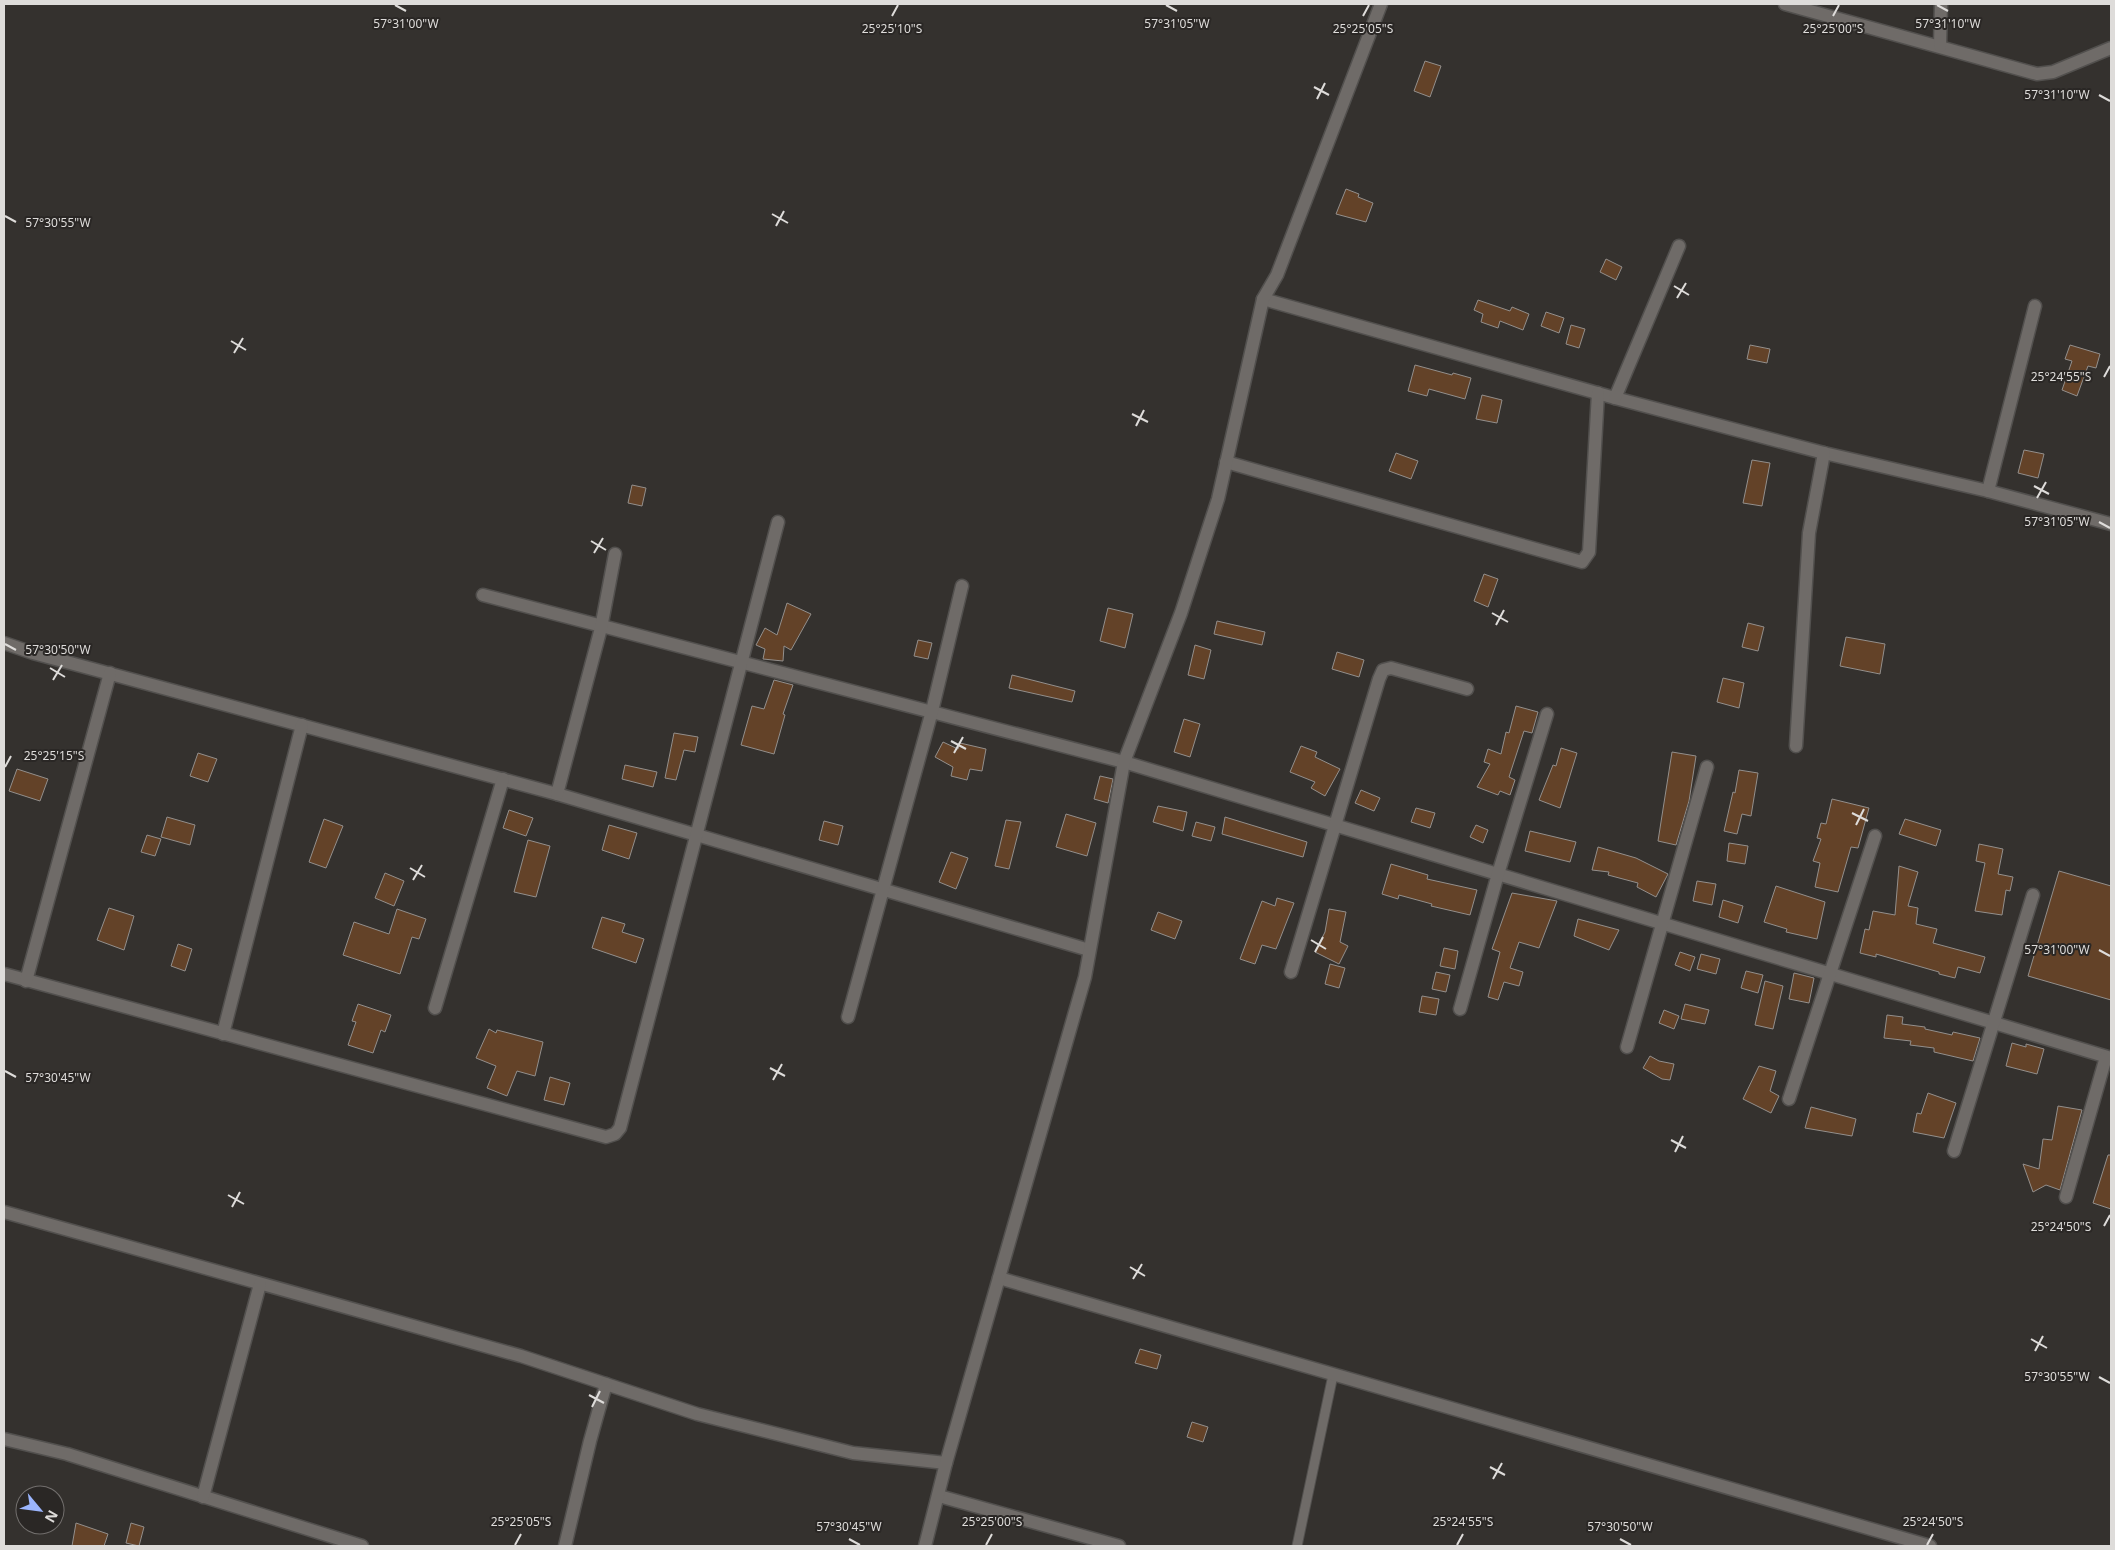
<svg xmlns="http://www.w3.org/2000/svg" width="2115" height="1550" font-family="'Noto Sans',sans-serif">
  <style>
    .building { fill: #634228; stroke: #938f8c }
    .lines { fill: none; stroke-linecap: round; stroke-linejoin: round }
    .lane-casing { stroke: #52504e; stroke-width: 11 }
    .street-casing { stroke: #52504e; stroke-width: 15 }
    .lane { stroke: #6f6b68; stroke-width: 9 }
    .street { stroke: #6f6b68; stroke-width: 12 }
    .ticks { fill: none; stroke: #dedcda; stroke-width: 2 }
    .ticks-label { font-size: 12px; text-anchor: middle; fill: #dedcda; stroke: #2a2725; stroke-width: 4; stroke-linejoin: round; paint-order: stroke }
  </style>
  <rect width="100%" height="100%" fill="#34312e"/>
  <g class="building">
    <polygon points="1425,61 1441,66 1430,97 1414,91"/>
    <polygon points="1346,189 1359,194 1358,197 1373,203 1366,222 1336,214"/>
    <polygon points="1606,259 1622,267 1616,280 1600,272"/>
    <polygon points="1478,300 1510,311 1512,307 1529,314 1523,330 1500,321 1498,328 1481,322 1483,314 1474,310"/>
    <polygon points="1546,312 1564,318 1559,333 1541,326"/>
    <polygon points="1571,325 1585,329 1579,348 1566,344"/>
    <polygon points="1750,345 1770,349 1767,363 1747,359"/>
    <polygon points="2070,345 2100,354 2096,368 2088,366 2077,396 2062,390 2072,361 2065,359"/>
    <polygon points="1415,365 1452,375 1453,373 1471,378 1465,399 1429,389 1427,396 1408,391"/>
    <polygon points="1482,395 1502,400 1497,423 1476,419"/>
    <polygon points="2024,450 2044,454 2038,478 2018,473"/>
    <polygon points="1396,453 1418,461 1411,479 1389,471"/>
    <polygon points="1752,460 1770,463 1762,506 1743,503"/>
    <polygon points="632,485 646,488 642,506 628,503"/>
    <polygon points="1484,574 1498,579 1488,607 1474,601"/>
    <polygon points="787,603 811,614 791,650 784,646 783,661 763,659 765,649 756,645 765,628 777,635"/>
    <polygon points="1108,608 1133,614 1125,648 1100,641"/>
    <polygon points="1217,621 1265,632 1262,645 1214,634"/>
    <polygon points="1748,623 1764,627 1758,651 1742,647"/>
    <polygon points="1846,637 1885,644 1880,674 1840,666"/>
    <polygon points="918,640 932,643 928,659 914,656"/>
    <polygon points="1195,645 1211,650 1204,679 1188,675"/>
    <polygon points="1337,652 1364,660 1359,677 1332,669"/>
    <polygon points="1012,675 1075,691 1072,702 1009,688"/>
    <polygon points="1723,678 1744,683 1739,708 1717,702"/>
    <polygon points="774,680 793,685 783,714 785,715 774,754 741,745 752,706 764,709"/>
    <polygon points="1516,706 1538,712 1532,733 1524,731 1509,777 1515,780 1510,795 1500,791 1498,795 1477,787 1490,764 1484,762 1488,749 1501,754 1506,732 1509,733"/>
    <polygon points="1184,719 1200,724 1190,757 1174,752"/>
    <polygon points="674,733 698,737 695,752 684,750 676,780 665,778"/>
    <polygon points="943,742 958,749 960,743 986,749 982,771 970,769 967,780 951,776 953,767 935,757"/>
    <polygon points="1301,746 1317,752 1315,757 1340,769 1325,796 1311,788 1315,782 1290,772"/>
    <polygon points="1561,748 1577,753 1560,808 1539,800 1553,765 1556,766"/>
    <polygon points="1672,752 1696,756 1689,801 1676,845 1658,841"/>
    <polygon points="198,753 217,759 208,782 190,776"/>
    <polygon points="625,765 657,772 653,787 622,779"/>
    <polygon points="17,769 48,779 40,801 9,791"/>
    <polygon points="1739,770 1758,773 1751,816 1742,814 1737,834 1724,831 1733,792 1735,793"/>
    <polygon points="1100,776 1113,779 1108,803 1094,799"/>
    <polygon points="1361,790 1380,798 1374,811 1355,803"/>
    <polygon points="1832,799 1869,808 1858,848 1851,847 1838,892 1815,887 1820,863 1813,861 1821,839 1817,838 1821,823 1826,824"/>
    <polygon points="1158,806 1187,812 1183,831 1153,822"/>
    <polygon points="1416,808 1435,813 1430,828 1411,822"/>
    <polygon points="509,810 533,818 526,836 503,828"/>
    <polygon points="1066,814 1096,823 1087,856 1056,847"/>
    <polygon points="167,817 195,825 190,845 161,837"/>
    <polygon points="1225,817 1307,842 1303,857 1222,834"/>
    <polygon points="324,819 343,826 326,868 309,862"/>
    <polygon points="1905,819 1941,830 1936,846 1899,834"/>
    <polygon points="1006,820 1021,822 1009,869 995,866"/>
    <polygon points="824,821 843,826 838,845 819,840"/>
    <polygon points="1196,822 1215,827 1211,841 1192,836"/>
    <polygon points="609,825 637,833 629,859 602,850"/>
    <polygon points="1476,825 1488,830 1483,843 1470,837"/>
    <polygon points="1530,831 1576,842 1570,862 1525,851"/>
    <polygon points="147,835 161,839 155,856 141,852"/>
    <polygon points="528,840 550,846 536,897 514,892"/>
    <polygon points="1729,843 1748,846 1745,864 1727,861"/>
    <polygon points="1979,844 2003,849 1998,874 2013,877 2010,891 2006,890 2002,915 1975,911 1985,863 1976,861"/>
    <polygon points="1598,847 1636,858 1668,874 1656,897 1637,887 1638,883 1608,875 1609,872 1592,870"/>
    <polygon points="951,852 968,858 956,889 939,882"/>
    <polygon points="1391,864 1428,875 1427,879 1477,890 1470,915 1431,906 1432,904 1399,895 1398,899 1382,894"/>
    <polygon points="1899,866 1918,872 1908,906 1918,908 1916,924 1937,929 1933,943 1985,957 1980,973 1958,967 1955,978 1939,974 1939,972 1876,954 1876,957 1860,953 1865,929 1869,930 1873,911 1895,915"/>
    <polygon points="2059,871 2111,886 2111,1000 2028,976"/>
    <polygon points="385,873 404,881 394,906 375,898"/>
    <polygon points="1697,881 1716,884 1712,905 1693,901"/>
    <polygon points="1776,886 1825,902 1817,939 1786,932 1787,929 1764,922"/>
    <polygon points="1512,893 1557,901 1539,948 1519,942 1510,968 1523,972 1519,986 1504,982 1498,1000 1488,997 1500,952 1492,949"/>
    <polygon points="1277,898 1294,903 1276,949 1262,945 1255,964 1240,959 1262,901 1275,906"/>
    <polygon points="1723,900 1743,906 1738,923 1719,917"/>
    <polygon points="109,908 134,916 124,950 97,940"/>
    <polygon points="397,909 426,919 419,939 412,937 400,974 343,955 354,922 389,934"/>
    <polygon points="1329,909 1346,912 1340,942 1348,946 1339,964 1315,952 1325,932"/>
    <polygon points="1158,912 1182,921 1175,939 1151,930"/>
    <polygon points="602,917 625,924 622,932 644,939 636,963 592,948"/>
    <polygon points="1578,919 1619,930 1609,950 1574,936"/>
    <polygon points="178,944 192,949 185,971 171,966"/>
    <polygon points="1444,948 1458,951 1455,969 1440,966"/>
    <polygon points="1680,952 1695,957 1690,971 1675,965"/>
    <polygon points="1701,954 1720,959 1716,974 1697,969"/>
    <polygon points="1330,964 1345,968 1339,988 1325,984"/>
    <polygon points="1746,971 1763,975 1758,993 1741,988"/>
    <polygon points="1436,972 1450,975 1446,992 1432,989"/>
    <polygon points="1794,973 1814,978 1809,1003 1789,999"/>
    <polygon points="1765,981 1783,986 1773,1029 1755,1025"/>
    <polygon points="1422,996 1439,999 1436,1015 1419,1012"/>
    <polygon points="358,1004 391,1015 385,1032 381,1030 373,1053 348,1045 356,1022 352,1021"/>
    <polygon points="1685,1004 1709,1010 1705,1024 1681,1019"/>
    <polygon points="1664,1010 1679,1016 1674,1029 1659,1023"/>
    <polygon points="1887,1015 1903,1017 1902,1024 1925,1027 1925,1029 1952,1035 1953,1032 1980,1038 1973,1061 1934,1052 1934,1048 1910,1045 1911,1041 1884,1038"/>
    <polygon points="489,1029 496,1033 497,1030 543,1042 535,1076 517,1071 507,1096 487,1088 496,1066 476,1058"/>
    <polygon points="2012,1043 2026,1047 2026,1044 2044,1049 2037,1074 2006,1066"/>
    <polygon points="1650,1056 1659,1061 1674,1064 1670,1080 1662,1079 1643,1068"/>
    <polygon points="1759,1066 1776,1071 1770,1091 1779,1096 1771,1113 1743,1099"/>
    <polygon points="550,1077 570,1083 564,1105 544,1100"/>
    <polygon points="1928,1093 1956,1103 1944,1138 1913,1132 1917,1113 1921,1114"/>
    <polygon points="2058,1106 2082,1110 2060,1190 2046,1185 2033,1192 2023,1164 2039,1169 2043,1139 2052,1140"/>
    <polygon points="1811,1107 1856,1119 1852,1136 1805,1128"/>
    <polygon points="2108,1155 2111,1155 2111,1209 2093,1203"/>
    <polygon points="1140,1349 1161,1355 1157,1369 1135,1363"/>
    <polygon points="1192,1422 1208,1427 1203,1442 1187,1437"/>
    <polygon points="76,1523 108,1534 104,1546 72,1546"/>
    <polygon points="131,1523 144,1527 139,1546 126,1543"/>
  </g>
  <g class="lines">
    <defs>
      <polyline id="lane" points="1297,1546 1333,1375"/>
      <g id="street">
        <polyline points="1785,4 2037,74 2053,72 2111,48"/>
        <polyline points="1940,46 1941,4"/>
        <polyline points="1263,299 1615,398 1824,453 1988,491 2111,524"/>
        <polyline points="1615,398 1679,246"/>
        <polyline points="1226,462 1582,562 1589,552 1598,393"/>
        <polyline points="1988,491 2035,306"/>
        <polyline points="483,595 1124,762 2111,1058"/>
        <polyline points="4,643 33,653 557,794 1089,950"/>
        <polyline points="1796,746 1809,533 1824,453"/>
        <polyline points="557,794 601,628 615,554"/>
        <polyline points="1291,972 1379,679 1383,670 1391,668 1467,689"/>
        <polyline points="4,974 606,1137 615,1134 620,1128 778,522"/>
        <polyline points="26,981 110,673"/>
        <polyline points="435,1008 503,779"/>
        <polyline points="1460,1009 1498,874 1547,714"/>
        <polyline points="848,1017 932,711 962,586"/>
        <polyline points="223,1034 302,725"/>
        <polyline points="1627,1047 1707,767"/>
        <polyline points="1789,1099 1875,836"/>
        <polyline points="1954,1151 2033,895"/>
        <polyline points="2066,1197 2106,1057"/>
        <polyline points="4,1212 521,1356 697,1414 853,1453 946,1463"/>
        <polyline points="999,1278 1930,1546"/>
        <polyline points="4,1439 67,1454 362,1546"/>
        <polyline points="939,1496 1119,1546"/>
        <polyline points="203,1497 260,1284"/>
        <polyline points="565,1546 590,1441 606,1384"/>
        <polyline points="925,1546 946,1463 1085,977 1124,762 1181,613 1218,499 1263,299 1277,275 1381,4"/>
      </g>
    </defs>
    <use href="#lane" class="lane-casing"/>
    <use href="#street" class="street-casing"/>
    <use href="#lane" class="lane"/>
    <use href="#street" class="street"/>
  </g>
  <path class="ticks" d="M395 5 406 11M1166 5 1177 11M1937 5 1948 11M892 16 898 5M1363 16 1369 5M1833 16 1839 5M1314 87 1329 95M2099 95 2110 101M1317 99 1325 83M772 214 788 223M5 216 16 222M776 226 784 211M1674 286 1689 295M1677 298 1686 283M231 341 246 350M234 353 243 338M2104 377 2110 366M1132 414 1148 422M1136 426 1144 410M2034 486 2049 494M2037 498 2046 482M2099 522 2110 528M591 541 606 550M594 553 603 538M1492 613 1508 622M1496 625 1504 610M5 644 16 650M50 668 65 677M53 680 62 665M951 741 966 749M954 753 963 737M5 767 11 756M1852 813 1868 821M1856 825 1864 809M410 868 425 877M413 880 422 865M1311 940 1326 949M2099 950 2110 956M1315 952 1323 937M770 1068 785 1076M5 1071 16 1077M773 1080 782 1064M1671 1140 1686 1148M1675 1152 1683 1136M228 1195 244 1204M232 1207 240 1192M2104 1226 2110 1215M1130 1267 1145 1276M1133 1279 1142 1264M2031 1339 2047 1348M2035 1351 2043 1336M2099 1377 2110 1383M589 1395 604 1403M592 1407 600 1391M1490 1467 1505 1475M1493 1479 1502 1463M849 1539 860 1545M1620 1539 1631 1545M515 1545 521 1534M986 1545 992 1534M1457 1545 1463 1534M1927 1545 1933 1534"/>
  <g class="ticks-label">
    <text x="406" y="28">57°31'00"W</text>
    <text x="1177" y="28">57°31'05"W</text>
    <text x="1948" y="28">57°31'10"W</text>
    <text x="892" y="33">25°25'10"S</text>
    <text x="1363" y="33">25°25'05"S</text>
    <text x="1833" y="33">25°25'00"S</text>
    <text x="2057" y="99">57°31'10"W</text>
    <text x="58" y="227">57°30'55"W</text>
    <text x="2061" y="381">25°24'55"S</text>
    <text x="2057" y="526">57°31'05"W</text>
    <text x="58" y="654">57°30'50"W</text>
    <text x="54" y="760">25°25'15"S</text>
    <text x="2057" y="954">57°31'00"W</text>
    <text x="58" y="1082">57°30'45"W</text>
    <text x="2061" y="1231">25°24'50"S</text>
    <text x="2057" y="1381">57°30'55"W</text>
    <text x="521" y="1526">25°25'05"S</text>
    <text x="992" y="1526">25°25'00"S</text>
    <text x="1463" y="1526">25°24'55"S</text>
    <text x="1933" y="1526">25°24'50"S</text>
    <text x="849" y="1531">57°30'45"W</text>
    <text x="1620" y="1531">57°30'50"W</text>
  </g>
  <rect width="2115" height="1550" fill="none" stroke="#dedcda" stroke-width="10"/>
  <g transform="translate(40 1510) rotate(119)"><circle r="24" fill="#2a2725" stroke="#726f6d"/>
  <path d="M0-4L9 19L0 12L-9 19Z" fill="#9bb5fd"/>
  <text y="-8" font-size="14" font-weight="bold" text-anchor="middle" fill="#dedcda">N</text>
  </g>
</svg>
